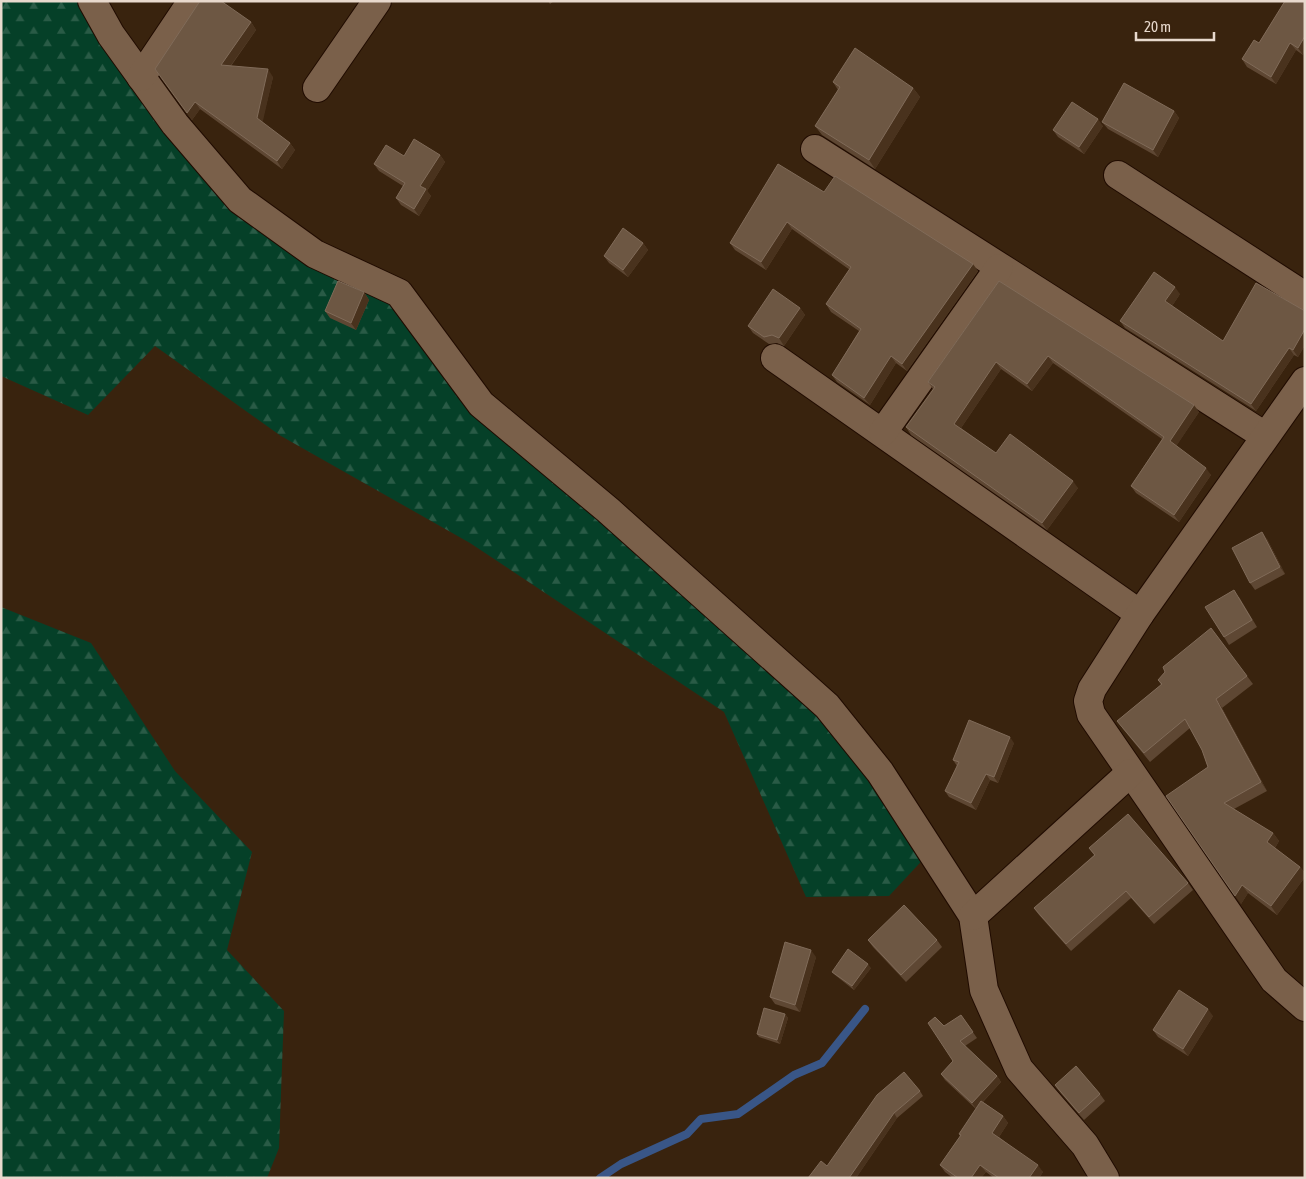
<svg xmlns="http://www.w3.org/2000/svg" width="1306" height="1179" font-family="'Asap Condensed',sans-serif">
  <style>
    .forest { fill: url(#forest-firs) }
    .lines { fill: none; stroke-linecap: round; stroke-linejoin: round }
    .stream { stroke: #395687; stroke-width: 8 }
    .minor-casing { stroke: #200b00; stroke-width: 30 }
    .minor { stroke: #7a604a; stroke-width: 28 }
    .wall { fill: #5e4733 }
    .shaded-wall { fill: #49321d }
    .building { fill: #6d5743; stroke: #806b59 }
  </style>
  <defs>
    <pattern id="forest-firs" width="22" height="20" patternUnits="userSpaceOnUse" patternTransform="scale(1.25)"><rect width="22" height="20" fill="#054028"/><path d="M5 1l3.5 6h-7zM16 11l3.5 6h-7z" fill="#295b46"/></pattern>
  </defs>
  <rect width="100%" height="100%" fill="#39230e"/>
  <g class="forest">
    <polygon points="1,1 92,1 240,200 399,293 481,404 750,635 931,851 889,896 806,897 724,712 470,543 281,436 155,346 88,415 1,376"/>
    <polygon points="1,607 91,643 175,771 252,852 227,950 284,1011 279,1148 267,1178 1,1178"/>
  </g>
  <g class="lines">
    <polyline class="stream" points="600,1178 621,1164 687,1134 701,1119 738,1114 794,1075 822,1063 865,1009"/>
    <defs>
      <g id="minor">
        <polyline points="92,1 111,35 175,124 240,200 315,254 399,293 481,404 608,510 827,706 880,772 973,916 984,990 1019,1069 1085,1145 1105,1178"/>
        <polyline points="141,77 192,1"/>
        <polyline points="317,88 377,1"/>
        <polyline points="815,149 1265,436"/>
        <polyline points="1118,175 1305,296"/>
        <polyline points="775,358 1140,614"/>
        <polyline points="1305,381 1140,614 1092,689 1088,701 1091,714 1274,980 1305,1007"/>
        <polyline points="883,432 999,268"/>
        <polyline points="973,916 1130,773"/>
      </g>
    </defs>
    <use href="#minor" class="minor-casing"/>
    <use href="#minor" class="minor"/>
  </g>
  <g class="wall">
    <polygon points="548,1 554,1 550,4"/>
    <polygon points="1285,1 1303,55 1296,50 1276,84 1247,67 1242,59 1259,43"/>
    <polygon points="251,22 256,30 231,66 273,77 262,122 290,143 295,150 282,169 200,109 192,120 155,69"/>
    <polygon points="833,82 913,88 920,97 875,169 822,135 815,126 838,90"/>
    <polygon points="1174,111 1179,118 1158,157 1108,129 1102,122"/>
    <polygon points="1103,126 1084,154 1058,137 1053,130"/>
    <polygon points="440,155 445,162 427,191 431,196 419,216 401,205 396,198 403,186 379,171 374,164 404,156"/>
    <polygon points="824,192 978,271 907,371 896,363 870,405 837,382 832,375 859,331 831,312 826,304 850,270 792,229 766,270 735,250 730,243"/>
    <polygon points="643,243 648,250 628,277 609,263 604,256"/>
    <polygon points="999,281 1199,412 1176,446 1211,475 1179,522 1136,493 1131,486 1162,439 1053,363 1032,391 1001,369 961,428 996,453 1078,488 1047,530 911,435 906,427 933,389 928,382"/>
    <polygon points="364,292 369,300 356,330 330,318 325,311"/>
    <polygon points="1180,294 1172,306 1223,341 1305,311 1305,345 1298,357 1294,355 1256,411 1125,328 1120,321"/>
    <polygon points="800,308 805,315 784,346 777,343 769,344 753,333 748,326"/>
    <polygon points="1267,539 1285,574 1255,590 1250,583"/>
    <polygon points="1239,597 1257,627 1229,645 1224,637"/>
    <polygon points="1247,676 1253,684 1222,708 1267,791 1234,809 1273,833 1279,841 1275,848 1300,867 1305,873 1305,877 1277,915 1248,893 1241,904 1208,767 1202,750 1190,728 1150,762 1123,729 1117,721 1161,685 1158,680"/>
    <polygon points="1014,743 998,783 990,780 976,810 949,797 945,791 957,766 953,760"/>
    <polygon points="1089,848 1188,883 1193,890 1154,924 1131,898 1071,951 1039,915 1034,908 1094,855"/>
    <polygon points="868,940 937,940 942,947 906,982 873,947"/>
    <polygon points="816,957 800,1012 775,1004 770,997"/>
    <polygon points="871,968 854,990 835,975 832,972"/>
    <polygon points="785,1014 788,1018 780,1044 759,1037 757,1034"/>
    <polygon points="961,1015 977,1038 965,1046 997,1076 1001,1082 983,1102 1003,1116 1008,1123 999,1137 1043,1172 1039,1178 994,1178 986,1172 981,1178 953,1178 945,1172 940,1165 960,1136 959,1134 976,1109 945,1080 941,1074 953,1061 944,1026"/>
    <polygon points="1213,1016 1188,1056 1158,1037 1153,1030"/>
    <polygon points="1055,1085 1100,1094 1105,1101 1084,1120 1060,1092"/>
    <polygon points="920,1091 923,1096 897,1118 856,1178 808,1178 827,1166"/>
  </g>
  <g class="shaded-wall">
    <polygon points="251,22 256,30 226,72 221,65"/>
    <polygon points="1305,36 1305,51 1303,55 1298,48"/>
    <polygon points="1290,43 1296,50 1276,84 1271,77"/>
    <polygon points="268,69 273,77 262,125 257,118"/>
    <polygon points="913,88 920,97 875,169 869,160"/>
    <polygon points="195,102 200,109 192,120 187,113"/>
    <polygon points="1174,111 1179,118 1158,157 1153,150"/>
    <polygon points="1098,119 1103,126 1084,154 1079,147"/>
    <polygon points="290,143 295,150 282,169 277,161"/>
    <polygon points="440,155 445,162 427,191 431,196 419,216 414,209 420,186"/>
    <polygon points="787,222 792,229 766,270 761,262"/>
    <polygon points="643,243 648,250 628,277 623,270"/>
    <polygon points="973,264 978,271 907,371 902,364"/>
    <polygon points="1175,287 1180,294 1170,309 1165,301"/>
    <polygon points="364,292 369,300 356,330 351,323"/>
    <polygon points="800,308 805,315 784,346 779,338"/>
    <polygon points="1305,329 1305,345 1298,357 1293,350"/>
    <polygon points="1289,348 1294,355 1256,411 1251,404"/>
    <polygon points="891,356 896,363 870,405 864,398"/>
    <polygon points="1048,356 1053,363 1032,391 1027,384"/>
    <polygon points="996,362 1001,369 959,431 954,424"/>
    <polygon points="1194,405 1199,412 1175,448 1170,441"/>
    <polygon points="1206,468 1211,475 1179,522 1174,515"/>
    <polygon points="1073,481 1078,488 1047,530 1042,523"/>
    <polygon points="1262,532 1267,539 1285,574 1280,567"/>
    <polygon points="1216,699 1222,708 1267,791 1261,782"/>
    <polygon points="1010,737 1014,743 998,783 994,777"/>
    <polygon points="986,774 990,780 976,810 971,803"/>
    <polygon points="1273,833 1279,841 1273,851 1267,842"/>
    <polygon points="1300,867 1305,873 1305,877 1277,915 1271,906"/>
    <polygon points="1242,885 1248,893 1241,904 1235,896"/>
    <polygon points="811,950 816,957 800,1012 795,1005"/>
    <polygon points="868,964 871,968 854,990 852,986"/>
    <polygon points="1208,1009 1213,1016 1188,1056 1183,1049"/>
    <polygon points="785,1014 788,1018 780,1044 777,1040"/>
    <polygon points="997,1076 1001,1082 976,1109 972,1103"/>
    <polygon points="894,1113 897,1118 856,1178 849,1178"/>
    <polygon points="1003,1116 1008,1123 997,1140 992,1133"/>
    <polygon points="980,1165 986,1172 981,1178 971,1178"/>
    <polygon points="1038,1165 1043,1172 1039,1178 1029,1178"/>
  </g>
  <g class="building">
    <polygon points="200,1 221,1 251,22 221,65 268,69 257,118 290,143 277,161 195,102 187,113 155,69"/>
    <polygon points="1285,1 1305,1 1305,36 1298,48 1290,43 1271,77 1242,59 1254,40 1259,43"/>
    <polygon points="855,48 913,88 869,160 815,126 840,87 833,82"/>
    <polygon points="1124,83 1174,111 1153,150 1102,122"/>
    <polygon points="1072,102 1098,119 1079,147 1053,130"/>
    <polygon points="414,139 440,155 420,186 426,189 414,209 396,198 405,183 374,164 386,145 404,156"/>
    <polygon points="778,164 824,192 835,176 973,264 902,364 891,356 864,398 832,375 861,329 826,304 851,267 787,222 761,262 730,243"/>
    <polygon points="623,228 643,243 623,270 604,256"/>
    <polygon points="1154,272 1175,287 1165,301 1223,341 1256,283 1305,311 1305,329 1293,350 1289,348 1251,404 1120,321"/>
    <polygon points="338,281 364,292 351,323 325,311"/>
    <polygon points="999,281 1194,405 1170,441 1206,468 1174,515 1131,486 1164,437 1048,356 1027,384 996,362 954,424 996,453 1010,434 1073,481 1042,523 906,427 935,387 928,382"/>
    <polygon points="773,289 800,308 779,338 772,335 764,337 748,326"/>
    <polygon points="1262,532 1280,567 1250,583 1232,548"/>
    <polygon points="1234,590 1252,620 1224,637 1205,607"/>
    <polygon points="1211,628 1247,676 1216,699 1261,782 1224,803 1273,833 1267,842 1300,867 1271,906 1242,885 1235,896 1166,796 1208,767 1202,750 1185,719 1144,753 1117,721 1162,684 1158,680 1165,672 1163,667"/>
    <polygon points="969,720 1010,737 994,777 986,774 971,803 945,791 959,762 953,760"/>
    <polygon points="1128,814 1188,883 1149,917 1126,891 1066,944 1034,908 1095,855 1089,848"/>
    <polygon points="904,905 937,940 901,975 868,940"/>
    <polygon points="785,942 811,950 795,1005 770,997"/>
    <polygon points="848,949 868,964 852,986 832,972"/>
    <polygon points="1179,990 1208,1009 1183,1049 1153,1030"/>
    <polygon points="764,1008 785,1014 777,1040 757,1034"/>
    <polygon points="961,1015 973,1032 960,1041 997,1076 972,1103 941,1074 953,1061 928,1023 935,1017 944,1026"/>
    <polygon points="1076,1066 1100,1094 1079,1113 1055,1085"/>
    <polygon points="904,1072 920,1091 894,1113 849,1178 808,1178 821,1161 827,1166 877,1095"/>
    <polygon points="981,1101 1003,1116 992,1133 1038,1165 1029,1178 999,1178 980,1165 971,1178 958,1178 940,1165 961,1135 959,1134"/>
  </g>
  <rect width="1306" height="1179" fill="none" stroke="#e8d9cd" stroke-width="5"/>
  <path d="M1136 32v8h78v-8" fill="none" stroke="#e8d9cd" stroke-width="2.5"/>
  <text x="1144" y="32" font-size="15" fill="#e8d9cd" stroke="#39230e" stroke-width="4" paint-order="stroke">20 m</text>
</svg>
